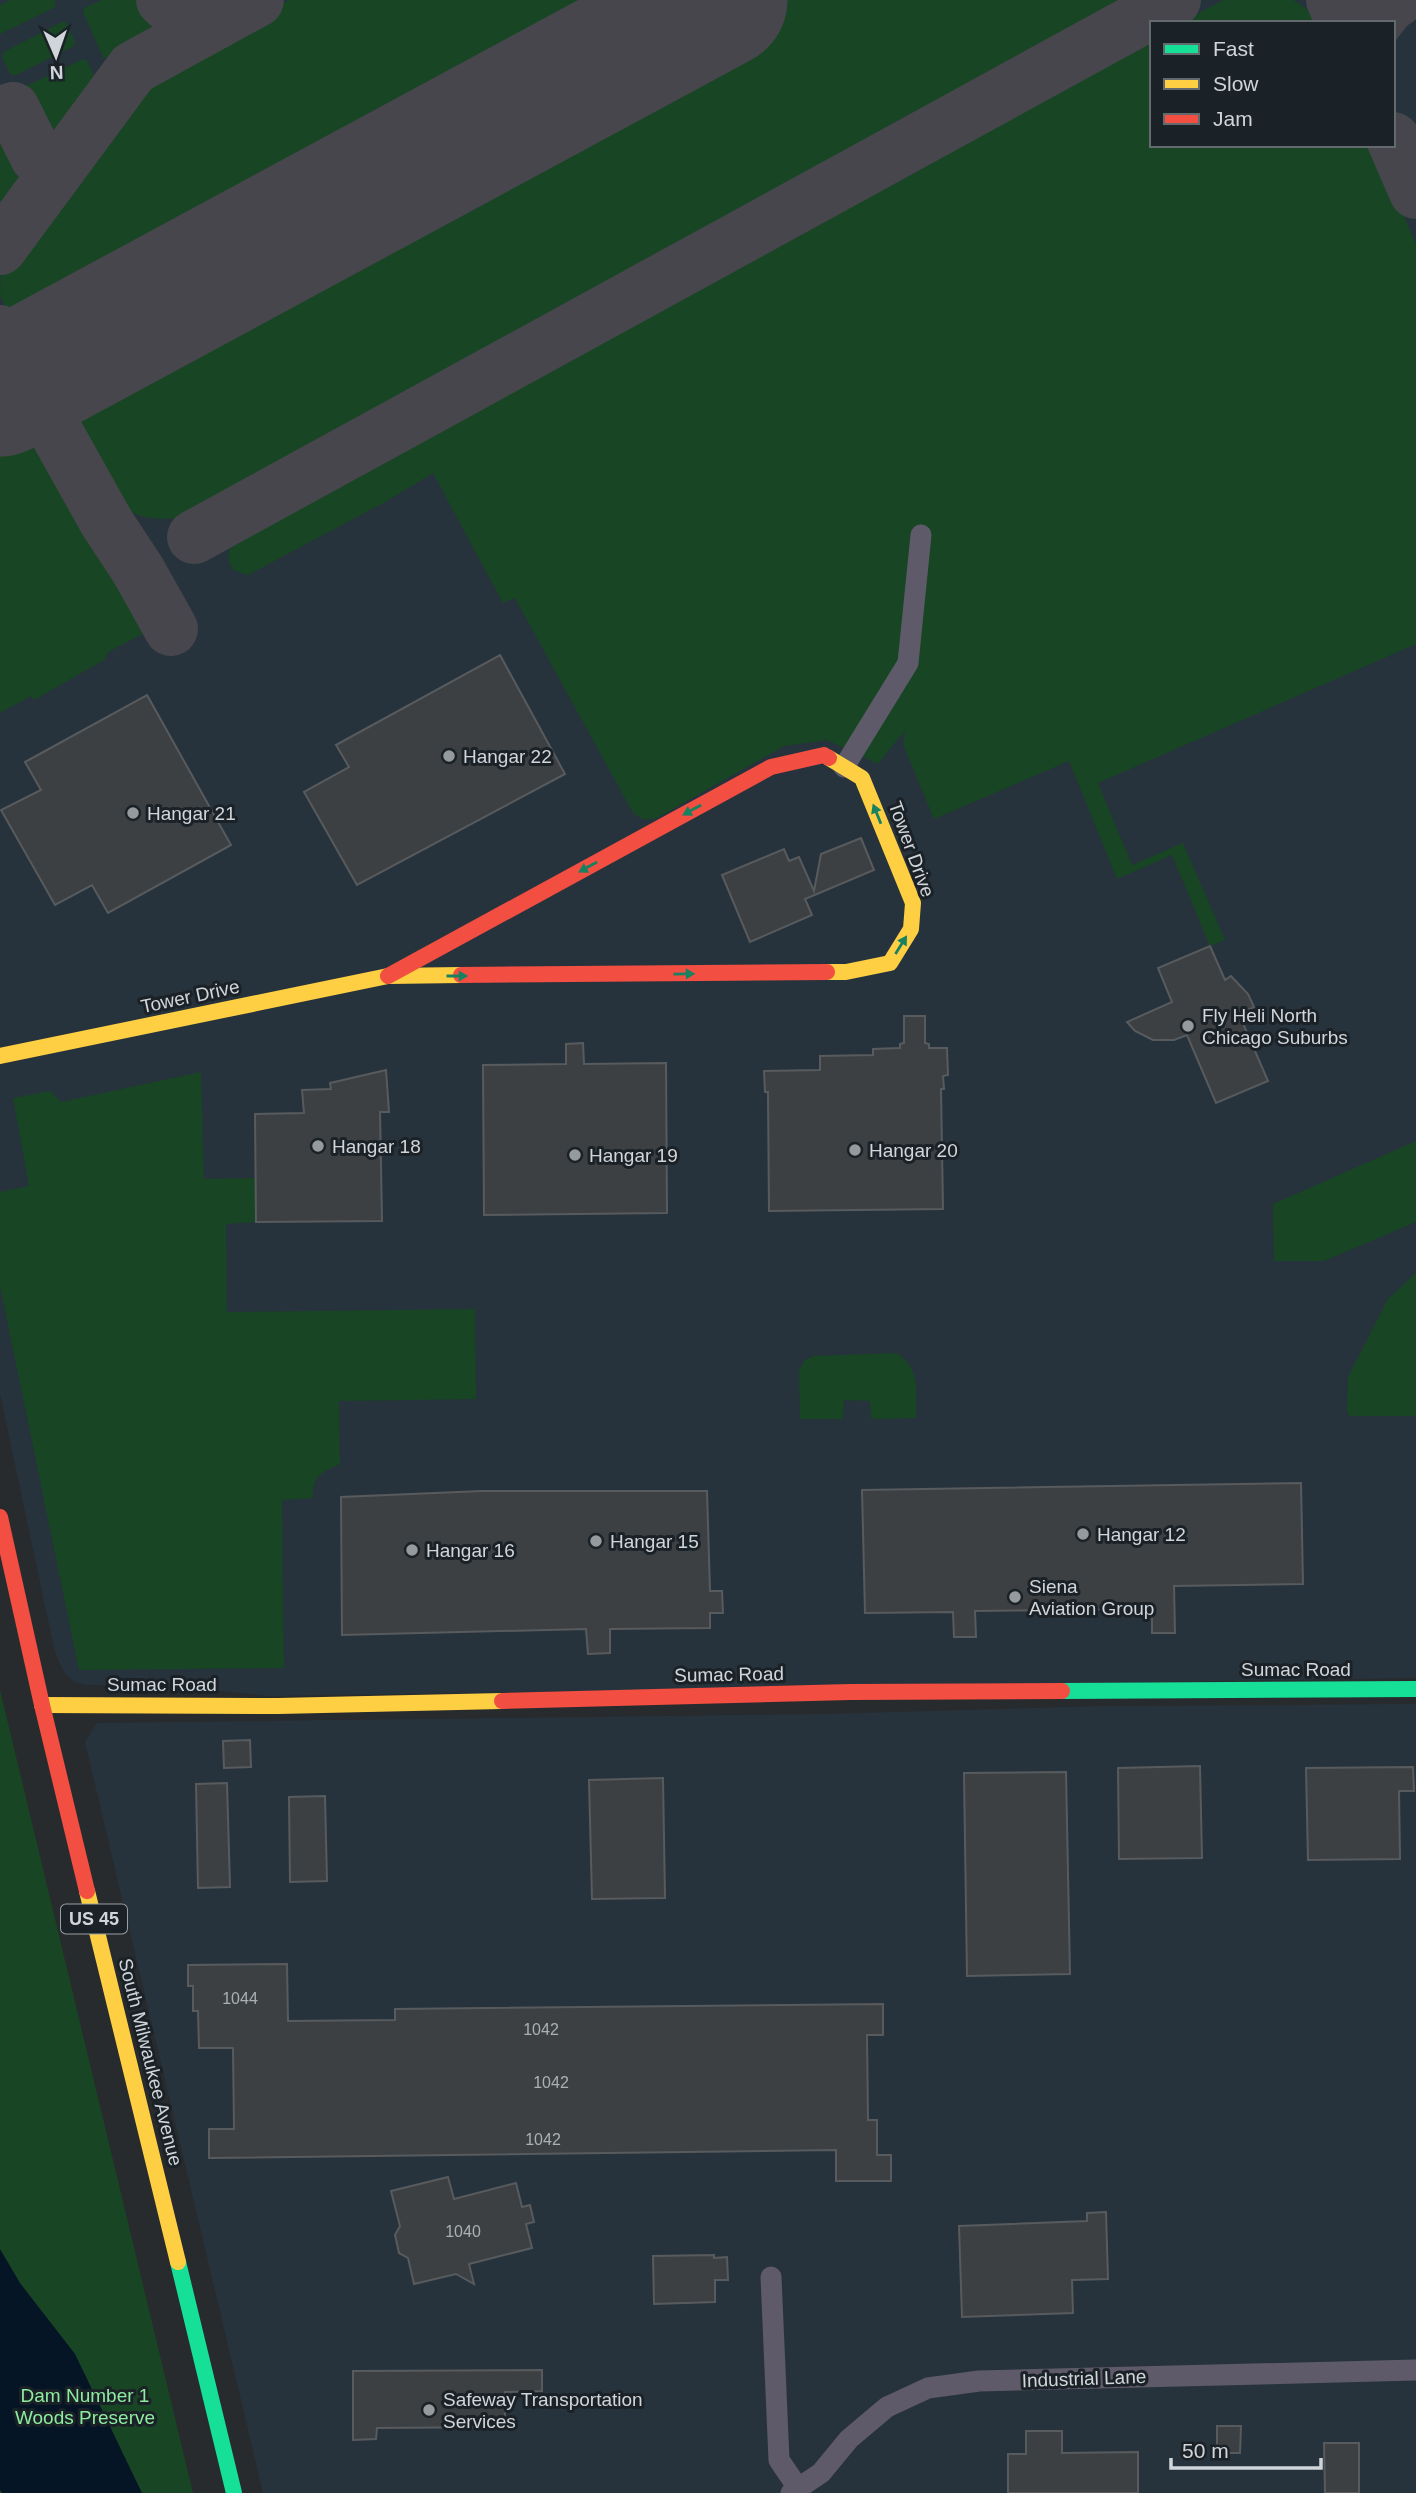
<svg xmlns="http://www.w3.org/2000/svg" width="1416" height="2493" font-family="Arial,sans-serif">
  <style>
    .built { fill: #27333c; fill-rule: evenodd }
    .green { fill: #184524 }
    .water { fill: #051525 }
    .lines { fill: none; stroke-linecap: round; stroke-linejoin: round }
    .taxiway { stroke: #46464c; stroke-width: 54 }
    .runway { stroke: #46464c; stroke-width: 135 }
    .building { fill: #3d4042; stroke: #585b5e; stroke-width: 2 }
    .street { stroke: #5e5a69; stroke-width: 21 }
    .fast { stroke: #16e098; stroke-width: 16 }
    .slow { stroke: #ffcf43; stroke-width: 16 }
    .jam { stroke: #f24e42; stroke-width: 16 }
    .oneway { fill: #188160 }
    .poi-dot { fill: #959a9d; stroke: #1b2227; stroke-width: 2.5 }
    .labels { text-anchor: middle; stroke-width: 6; stroke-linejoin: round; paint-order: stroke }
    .number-label { font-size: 16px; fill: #abb0b3 }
    .shield { fill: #1b2227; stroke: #9a9fa4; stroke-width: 2 }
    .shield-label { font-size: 18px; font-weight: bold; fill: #d0d5d9 }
    .poi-label { font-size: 19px; fill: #d0d5d9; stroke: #1b2227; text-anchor: start }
    .street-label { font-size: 19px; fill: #d0d5d9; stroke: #1b2227 }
    .park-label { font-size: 19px; fill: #8dec9f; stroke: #1b2227 }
  </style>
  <rect width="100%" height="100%" fill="#282b2e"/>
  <g class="built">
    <path d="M0 0H1416V1678L268 1696 178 1686 86 1685 75 1682 66 1675 56 1656 47 1615 0 1394ZM1152 23H1393V145H1152Z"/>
    <polygon points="1416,1704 1416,2493 263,2493 85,1742 97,1723 825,1714 1103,1706"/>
  </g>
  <g class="green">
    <polygon points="10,0 55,0 55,7 0,34 0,5"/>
    <polygon points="102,0 149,0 155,15 153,24 121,64 111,63 103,57 83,12 84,8"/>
    <polygon points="289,0 676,0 55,336 28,334 17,327 0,296 1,269 136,87 151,75"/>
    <path d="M768 0H1130L182 518C167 519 153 520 138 515 108 504 75 443 74 412 74 393 85 377 97 363Z"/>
    <polygon points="1223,0 1293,0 1307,9 1320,23 1181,23"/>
    <polygon points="62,22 66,22 75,42 74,46 16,75 11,75 2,57 4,52"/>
    <path d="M1152 39V145H1373L1416 244V644L1098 783 1132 865 1183 843 1225 940 1210 946 1172 855 1117 879 1069 761 934 819 903 744 905 730 878 764 827 740 784 746 655 819H642L633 813 515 598 503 603 433 473 387 501 248 575 233 570C226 558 227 552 235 541Z"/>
    <path d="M83 59 87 61 100 89V94C85 117 73 149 41 135L22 94 26 86Z"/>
    <path d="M0 106C29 162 40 176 0 230Z"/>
    <path d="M0 427C24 429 38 444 55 460L148 631 108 652 104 660 34 700 31 696 0 713Z"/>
    <path d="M201 1072 204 1179 256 1178V1222L226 1224 227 1312 475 1309 476 1399 339 1401 340 1464C321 1473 312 1475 313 1498L282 1500 284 1668 79 1670 0 1286V1192L29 1186 13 1098 50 1091 61 1102Z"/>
    <polygon points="1416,1141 1416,1222 1324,1261 1274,1261 1273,1204"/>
    <polygon points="1416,1273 1416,1416 1349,1416 1347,1410 1348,1377 1388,1299"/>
    <path d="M897 1353C921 1370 916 1391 916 1418L871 1419 870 1401 844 1400 843 1419H800L799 1371 804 1361 813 1356Z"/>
    <polygon points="0,1690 193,2493 0,2493"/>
  </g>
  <polygon class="water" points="0,2249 20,2283 75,2354 142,2493 2,2493 0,2490"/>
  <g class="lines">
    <g class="taxiway">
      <path d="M163 0C179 16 193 25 217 22"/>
      <polyline points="1333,0 1343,23"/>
      <polyline points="1375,23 1390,4 1397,0"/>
      <polyline points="13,109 37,157"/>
      <polyline points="1393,139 1416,192"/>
      <polyline points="0,248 133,68 257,0"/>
      <polyline points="0,332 107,523 138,570 171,629"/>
      <path d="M2 335C30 357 40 356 73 350L54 378 51 403 54 429"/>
      <polyline points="194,537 1174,0"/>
    </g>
    <polyline class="runway" points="0,389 720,0"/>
  </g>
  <g class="building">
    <polygon points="500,655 565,774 357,885 304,792 349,767 336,745"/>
    <polygon points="147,695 231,845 108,913 92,885 55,905 1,810 41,790 25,762"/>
    <polygon points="861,838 874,870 805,899 812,915 750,942 722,875 784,849 789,861 799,857 814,891 821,854"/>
    <polygon points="1210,946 1225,980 1231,976 1248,994 1254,1007 1239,1014 1268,1081 1216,1103 1187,1035 1174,1040 1153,1040 1135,1031 1127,1022 1172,1002 1158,968"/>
    <polygon points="904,1016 925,1016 925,1043 929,1044 929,1048 947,1048 948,1075 943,1076 944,1089 941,1089 943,1209 769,1211 768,1092 765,1092 764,1071 820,1070 820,1056 873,1055 873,1049 900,1048 900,1044 904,1043"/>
    <polygon points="583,1043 584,1064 666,1063 667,1213 484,1215 483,1065 566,1064 566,1044"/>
    <polygon points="386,1070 389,1112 380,1112 382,1221 256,1222 255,1114 304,1113 302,1090 331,1089 330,1083"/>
    <polygon points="1301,1483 1303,1584 1174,1586 1175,1633 1152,1633 1152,1609 975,1611 976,1637 954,1637 953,1612 865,1613 862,1490"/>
    <polygon points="482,1491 707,1491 710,1591 722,1591 723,1613 710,1613 710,1628 610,1629 610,1653 588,1654 586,1629 342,1635 341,1497"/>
    <polygon points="250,1740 251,1767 224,1768 223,1741"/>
    <polygon points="1200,1766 1202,1858 1119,1859 1118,1768"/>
    <polygon points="1413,1767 1414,1791 1399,1791 1400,1859 1308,1860 1306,1768"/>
    <polygon points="1066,1772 1070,1974 967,1976 964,1773"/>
    <polygon points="663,1778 665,1898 592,1899 589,1780"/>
    <polygon points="227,1783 230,1887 198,1888 196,1784"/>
    <polygon points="325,1796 327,1881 290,1882 289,1797"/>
    <polygon points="287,1964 288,2021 395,2020 395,2009 883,2004 883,2035 867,2035 868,2120 877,2120 877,2155 891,2155 891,2181 836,2181 836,2150 209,2158 209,2129 234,2129 233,2048 199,2048 198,2011 193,2011 193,1986 188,1986 188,1965"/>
    <polygon points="448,2177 454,2199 516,2183 522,2207 530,2205 534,2222 526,2224 532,2248 469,2264 474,2284 456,2274 414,2284 408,2258 399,2253 395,2235 400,2226 391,2191"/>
    <polygon points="1106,2212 1108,2279 1072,2280 1073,2313 962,2317 959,2226 1087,2221 1087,2213"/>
    <polygon points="714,2255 714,2258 727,2257 728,2280 715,2280 715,2302 654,2304 653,2256"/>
    <polygon points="542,2370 542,2391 505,2392 505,2427 377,2428 376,2439 353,2440 353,2371"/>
    <polygon points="1217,2426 1241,2426 1240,2453 1217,2453"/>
    <polygon points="1026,2431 1062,2431 1062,2453 1138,2452 1138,2493 1008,2493 1008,2454 1026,2454"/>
    <polygon points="1324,2443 1359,2443 1359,2493 1325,2493"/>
  </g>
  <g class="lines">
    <g class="street">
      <polyline points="844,767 908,663 921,535"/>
      <polyline points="771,2277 779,2460 798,2488"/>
      <polyline points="791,2493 821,2473 849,2439 887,2407 928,2388 979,2381 1416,2370"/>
    </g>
    <g class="fast">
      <polyline points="1062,1691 1416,1689"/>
      <polyline points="178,2262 234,2493"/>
    </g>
    <g class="slow">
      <polyline points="827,972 846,972 890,963 911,929 913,903 862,778 829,758"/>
      <polyline points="0,1056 388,976 461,975"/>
      <polyline points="42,1705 278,1706 502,1701"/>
      <polyline points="87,1891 178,2262"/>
    </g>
    <g class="jam">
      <polyline points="461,975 827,972"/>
      <polyline points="388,976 771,767 824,755 829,758"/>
      <polyline points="0,1517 42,1705 87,1891"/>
      <polyline points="502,1701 850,1692 1062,1691"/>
    </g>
  </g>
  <defs><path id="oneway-solid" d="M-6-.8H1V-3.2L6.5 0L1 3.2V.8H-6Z" transform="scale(1.75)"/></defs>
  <g class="oneway">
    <use href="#oneway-solid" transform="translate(692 810) rotate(151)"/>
    <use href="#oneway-solid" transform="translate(877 814) rotate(-112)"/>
    <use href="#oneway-solid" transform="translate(588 867) rotate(151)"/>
    <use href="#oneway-solid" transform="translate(901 945) rotate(-58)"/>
    <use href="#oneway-solid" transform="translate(684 974) rotate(-1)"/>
    <use href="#oneway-solid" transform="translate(457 976)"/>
  </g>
  <g class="poi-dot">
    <circle cx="449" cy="756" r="7"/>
    <circle cx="133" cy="813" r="7"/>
    <circle cx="1188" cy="1026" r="7"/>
    <circle cx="318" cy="1146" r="7"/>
    <circle cx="855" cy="1150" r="7"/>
    <circle cx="575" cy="1155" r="7"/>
    <circle cx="1083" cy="1534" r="7"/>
    <circle cx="596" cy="1541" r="7"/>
    <circle cx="412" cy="1550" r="7"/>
    <circle cx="1015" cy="1597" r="7"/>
    <circle cx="429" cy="2410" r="7"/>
  </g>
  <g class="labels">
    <g class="number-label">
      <text x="240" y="2004">1044</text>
      <text x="541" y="2035">1042</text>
      <text x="551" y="2088">1042</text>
      <text x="543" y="2145">1042</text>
      <text x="463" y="2237">1040</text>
    </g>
    <rect class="shield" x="61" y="1904.5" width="66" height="29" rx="5"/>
    <g class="shield-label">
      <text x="94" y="1925">US 45</text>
    </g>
    <g class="poi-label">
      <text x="463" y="763">Hangar 22</text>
      <text x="147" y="820">Hangar 21</text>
      <text x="1202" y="1022">Fly Heli North<tspan x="1202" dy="22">Chicago Suburbs</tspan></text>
      <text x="332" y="1153">Hangar 18</text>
      <text x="869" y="1157">Hangar 20</text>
      <text x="589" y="1162">Hangar 19</text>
      <text x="1097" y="1541">Hangar 12</text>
      <text x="610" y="1548">Hangar 15</text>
      <text x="426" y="1557">Hangar 16</text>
      <text x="1029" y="1593">Siena<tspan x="1029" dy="22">Aviation Group</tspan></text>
      <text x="443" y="2406">Safeway Transportation<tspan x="443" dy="22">Services</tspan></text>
    </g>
    <g class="street-label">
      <text transform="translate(912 849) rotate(70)" y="7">Tower Drive</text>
      <text transform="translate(190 996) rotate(-12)" y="7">Tower Drive</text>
      <text x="1296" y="1676">Sumac Road</text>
      <text transform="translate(729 1674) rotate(-1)" y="7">Sumac Road</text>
      <text x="162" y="1691">Sumac Road</text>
      <text transform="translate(151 2062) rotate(76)" y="7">South Milwaukee Avenue</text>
      <text transform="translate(1084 2378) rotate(-2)" y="7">Industrial Lane</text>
    </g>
    <g class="park-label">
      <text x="85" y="2402">Dam Number 1<tspan x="85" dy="22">Woods Preserve</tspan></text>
    </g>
  </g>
  <rect x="1150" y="21" width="245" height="126" fill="#1b2227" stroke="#636a6e" stroke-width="2"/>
  <rect x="1164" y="44" width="35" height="10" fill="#16e098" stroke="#636a6e" stroke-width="2"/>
  <text x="1213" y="56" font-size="21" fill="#d0d5d9">Fast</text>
  <rect x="1164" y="79" width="35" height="10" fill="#ffcf43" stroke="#636a6e" stroke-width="2"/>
  <text x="1213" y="91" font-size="21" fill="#d0d5d9">Slow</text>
  <rect x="1164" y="114" width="35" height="10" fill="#f24e42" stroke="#636a6e" stroke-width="2"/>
  <text x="1213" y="126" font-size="21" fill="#d0d5d9">Jam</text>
  <g transform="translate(56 56) rotate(178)" stroke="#1b2227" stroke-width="5" paint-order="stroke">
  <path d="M0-5L12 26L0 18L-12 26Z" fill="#d0d5d9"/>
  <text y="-10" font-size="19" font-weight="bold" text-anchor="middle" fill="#d0d5d9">N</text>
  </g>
  <path d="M1171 2458v10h150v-10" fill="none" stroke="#d0d5d9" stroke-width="3.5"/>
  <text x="1182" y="2458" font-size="21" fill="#d0d5d9" stroke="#1b2227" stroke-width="5" paint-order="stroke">50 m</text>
</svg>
